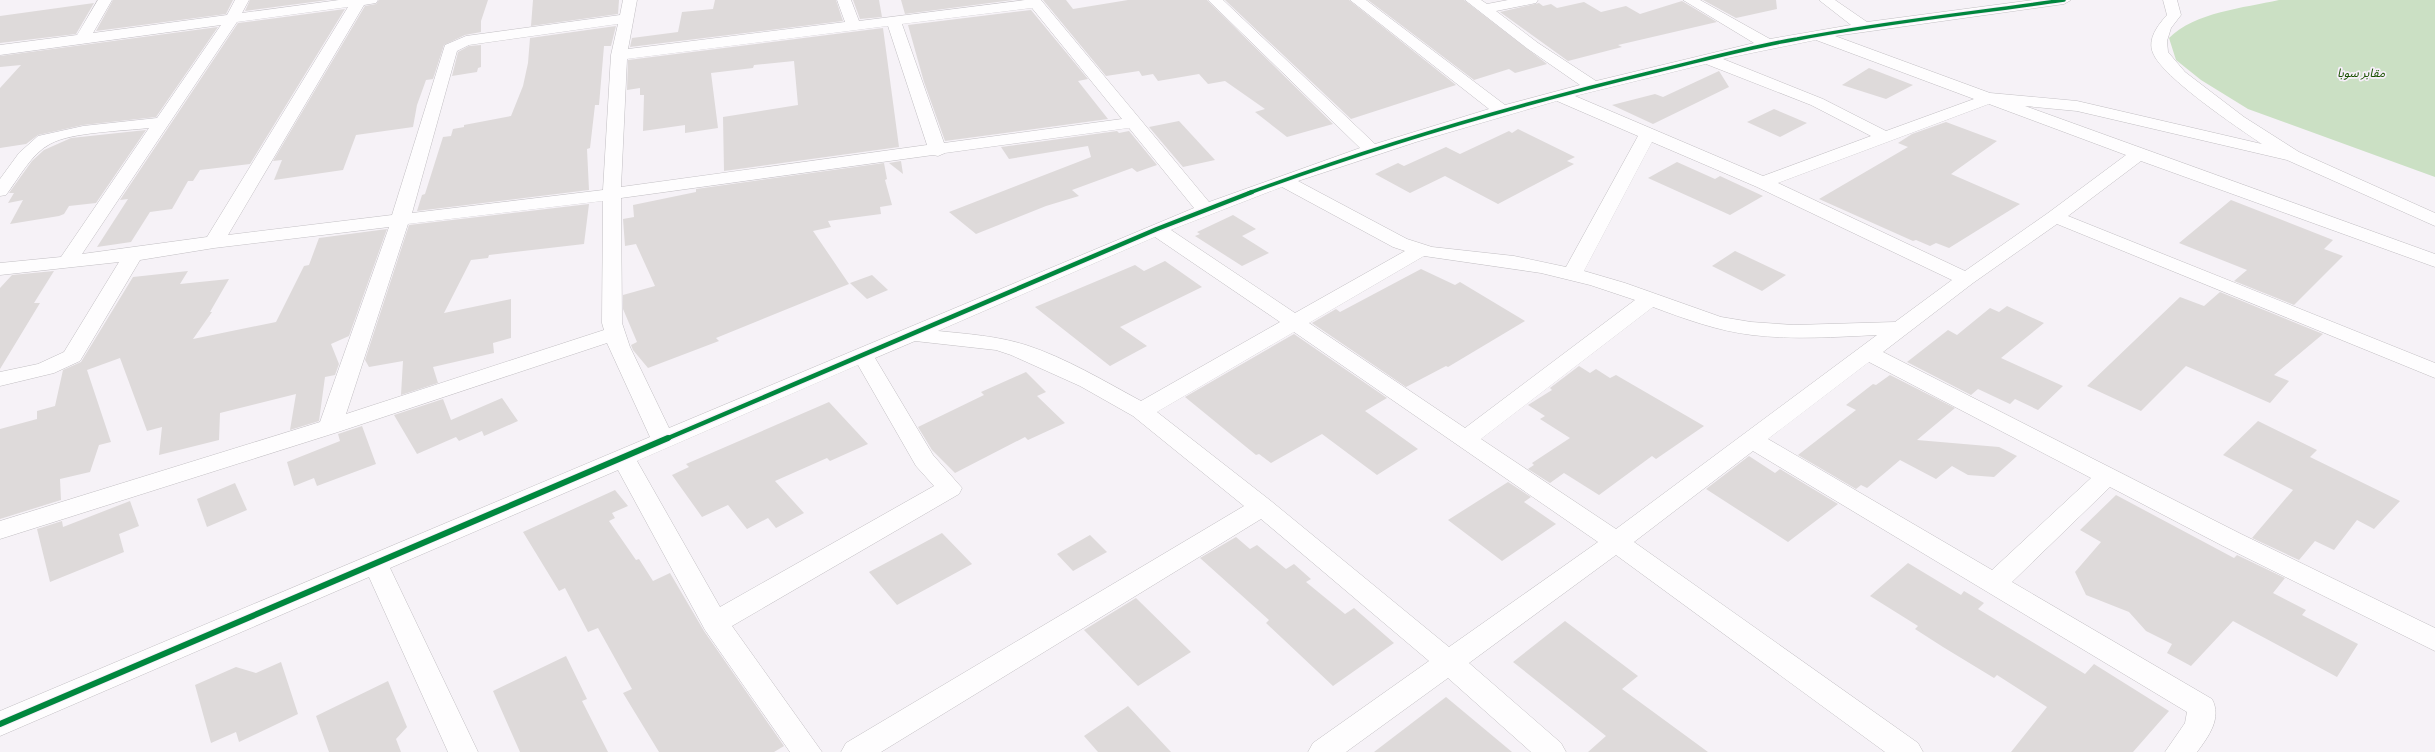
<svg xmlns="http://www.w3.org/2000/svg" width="2435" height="752" font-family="'IBM Plex Serif','Noto Sans Arabic',serif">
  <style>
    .green { fill: #cbe0c4 }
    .building { fill: #dedada }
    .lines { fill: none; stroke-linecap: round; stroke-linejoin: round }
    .minor-casing { stroke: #c2bfc3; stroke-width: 1 }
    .minor { fill: #fefdfe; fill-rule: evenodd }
    .cycleway-far2-casing { stroke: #f7effa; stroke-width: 5.5 }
    .cycleway-far1-casing { stroke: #f7effa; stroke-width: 7 }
    .cycleway-casing { stroke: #f7effa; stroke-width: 8 }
    .cycleway-far2 { stroke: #00873e; stroke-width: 3.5 }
    .cycleway-far1 { stroke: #00873e; stroke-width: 4.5 }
    .cycleway { stroke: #00873e; stroke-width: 6 }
    .labels { text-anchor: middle; stroke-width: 3.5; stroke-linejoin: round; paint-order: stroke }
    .far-park-label { font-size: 12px; font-style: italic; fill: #195200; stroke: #f7effa }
  </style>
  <rect width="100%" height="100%" fill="#f6f2f7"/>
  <path class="green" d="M2279 0H2435V177L2248 109 2201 80 2176 60 2169 38C2195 12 2244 8 2279 0Z"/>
  <g class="building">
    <polygon points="113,0 233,0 226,14 96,31"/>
    <polygon points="250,0 328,0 245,11"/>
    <polygon points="379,0 488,0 481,21 481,32 465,35 444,45 433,79 426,80 417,105 413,127 356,135 343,170 274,180 282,160 273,161 365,6 376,4"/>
    <polygon points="533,0 619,0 618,14 531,26"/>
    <polygon points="715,0 836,0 843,21 630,47 632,38 678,32 682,12 713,9"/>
    <polygon points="853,0 879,0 882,17 860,19"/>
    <polygon points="901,0 1013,0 905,14"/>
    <polygon points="1043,0 1066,0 1073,9 1128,0 1207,0 1333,124 1287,137 1255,112 1265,109 1225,81 1208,84 1199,74 1158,81 1153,74 1142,76 1139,71 1106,76"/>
    <polygon points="1225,0 1349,0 1456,85 1351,119"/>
    <polygon points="1368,0 1464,0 1547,64 1515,73 1509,69 1474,80"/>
    <polygon points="1703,0 1776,0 1777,9 1736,18"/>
    <polygon points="1682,1 1717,22 1618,45 1622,47 1568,61 1500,12 1539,3 1543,6 1551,4 1557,8 1584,2 1601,12 1626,6 1640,14"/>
    <polygon points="94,3 76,34 0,43 0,16"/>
    <polygon points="345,9 250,164 200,170 193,181 188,181 172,209 150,212 131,242 97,247 128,199 120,200 238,23"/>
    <polygon points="1031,10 1088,79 1078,81 1108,119 945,141 924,82 908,25"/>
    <polygon points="616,26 611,46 604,46 599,105 595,105 590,148 587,149 589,190 417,211 422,195 425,194 443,137 451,136 453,129 464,127 464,125 511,116 523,86 528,63 530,38"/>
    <polygon points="218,27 156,117 83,125 38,135 26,144 0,148 0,88 21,65 0,67 0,56"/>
    <polygon points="883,28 899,147 724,171 723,117 798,105 794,61 754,65 753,68 711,73 718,128 685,133 685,125 643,131 644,95 640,95 640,88 627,90 628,60"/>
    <polygon points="481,45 481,67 478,68 477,72 452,76 458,52 469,46"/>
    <polygon points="1869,68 1913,85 1886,99 1842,85"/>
    <polygon points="1719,71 1729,87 1653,124 1612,105 1655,94 1663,97"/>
    <polygon points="1774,109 1807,123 1780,137 1747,122"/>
    <polygon points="1179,121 1215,160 1183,167 1149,127"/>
    <polygon points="1946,122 1997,141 1951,174 2020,204 1949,248 1936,243 1930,246 1916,240 1913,241 1819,199 1908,147 1898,143 1912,134"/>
    <polygon points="1518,129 1575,157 1567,161 1574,164 1498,204 1445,176 1410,193 1375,174 1398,163 1404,166 1446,147 1460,154 1509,131 1512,133"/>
    <polygon points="146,130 96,203 69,206 64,214 59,216 10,224 23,200 8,203 14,193 9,193 32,161 44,150 71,138"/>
    <polygon points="1117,131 1119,133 1129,131 1157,165 1137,172 1132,168 1113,175 1072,190 1079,196 1046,206 976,234 949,212 1091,157 1088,146 1009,159 1001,147"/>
    <polygon points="901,161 903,174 889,163"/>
    <polygon points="1677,162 1715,179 1720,176 1763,196 1730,215 1648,178"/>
    <polygon points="884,163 887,179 885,180 892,205 880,207 881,214 828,221 831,227 813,231 849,284 716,338 719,341 648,368 633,350 631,345 637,342 623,309 623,295 655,286 636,244 625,246 623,219 634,217 633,205 696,192 696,189"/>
    <polygon points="2231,200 2333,240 2324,249 2343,256 2294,305 2234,281 2247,270 2179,243"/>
    <polygon points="589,204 584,244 489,255 488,258 471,260 444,313 511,299 511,338 493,343 494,353 433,367 438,383 401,395 403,361 369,367 365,360 409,225"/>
    <polygon points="1233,215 1256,229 1242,236 1269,253 1242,266 1195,236 1200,234 1197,232"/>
    <polygon points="387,229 349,336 331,344 339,364 335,375 325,377 319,421 290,430 296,394 220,413 219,440 159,455 162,427 147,431 120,358 87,370 111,442 99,445 90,472 60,479 61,500 0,519 0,429 37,419 37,411 55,406 63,370 81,362 133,277 188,271 180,284 229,279 210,312 212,312 193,339 276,322 304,266 309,265 319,238"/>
    <polygon points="1735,251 1786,275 1762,291 1712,266"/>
    <polygon points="1165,261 1202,287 1120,327 1147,346 1110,366 1035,307 1135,265 1144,271"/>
    <polygon points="1421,269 1455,285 1460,282 1525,321 1448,367 1446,366 1406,387 1312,323 1336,309 1340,312"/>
    <polygon points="54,271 34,303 40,303 0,369 0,288 12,275"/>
    <polygon points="872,275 888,290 867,299 850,283"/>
    <polygon points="2220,292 2323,334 2274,375 2289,381 2270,403 2186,366 2141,411 2087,386 2180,297 2204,306"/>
    <polygon points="2007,306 2044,323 2001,358 2063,386 2038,410 2015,399 2010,404 1978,389 1971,395 1907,362 1948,330 1957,335 1990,308 1999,312"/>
    <polygon points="1294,334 1387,398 1365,411 1418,449 1377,475 1322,434 1271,463 1259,454 1256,455 1185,397"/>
    <polygon points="1579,366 1590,373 1596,369 1610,378 1616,375 1704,426 1656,459 1652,456 1599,495 1564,473 1550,483 1528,469 1534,465 1532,463 1570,438 1540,419 1545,416 1528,405 1552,390 1550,388"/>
    <polygon points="1026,372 1046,392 1037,396 1065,423 1028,440 1025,437 955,473 932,450 918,427 984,395 981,392"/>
    <polygon points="1890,375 1955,408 1917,440 1999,447 2017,456 1994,477 1968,475 1952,466 1936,479 1900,460 1867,488 1861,485 1856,489 1798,455 1856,410 1846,405 1873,384 1876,385"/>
    <polygon points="502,398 518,421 484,436 482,431 459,441 456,437 417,454 394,415 443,399 451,420"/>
    <polygon points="829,402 868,444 830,461 827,458 775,481 804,513 776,528 768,518 747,529 728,505 702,517 672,475 689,467 686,464"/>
    <polygon points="2258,421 2317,450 2310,457 2400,501 2374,529 2357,520 2334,550 2315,541 2299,560 2252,538 2293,490 2223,455"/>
    <polygon points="362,426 376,464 317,486 314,478 294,486 287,462 340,441 338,434"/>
    <polygon points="1749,456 1775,473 1780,469 1838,504 1788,542 1706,489"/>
    <polygon points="1508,482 1531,497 1524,502 1556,524 1502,561 1448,520"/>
    <polygon points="235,483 247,510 207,527 197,499"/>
    <polygon points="615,490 628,506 612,513 615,518 609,521 636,560 639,559 653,581 670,573 704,631 784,746 774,752 659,752 623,693 632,689 598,628 588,632 565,588 559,591 523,532"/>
    <polygon points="2116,495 2234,558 2237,555 2285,578 2273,593 2306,610 2302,615 2358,644 2337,677 2233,621 2191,666 2167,653 2172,644 2146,631 2129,612 2086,595 2075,572 2101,542 2080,530"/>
    <polygon points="130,501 139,526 119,534 124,552 50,582 37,529 62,521 63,527"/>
    <polygon points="942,533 972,564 897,605 869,572"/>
    <polygon points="1090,535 1107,552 1073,571 1057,554"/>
    <polygon points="1236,537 1250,549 1257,545 1286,569 1294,564 1311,579 1306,582 1345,614 1354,608 1394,643 1333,686 1266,623 1269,620 1200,558"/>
    <polygon points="1908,563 1961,595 1964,591 1984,603 1978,609 2085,674 2094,664 2169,711 2133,752 2011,752 2047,707 1997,675 1994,678 1943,647 1915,629 1918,626 1870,596"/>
    <polygon points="1136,598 1191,652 1138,686 1084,630"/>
    <polygon points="1565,621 1638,676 1622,689 1708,752 1588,752 1606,736 1513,662"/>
    <polygon points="566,656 587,699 582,701 608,752 520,752 493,691"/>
    <polygon points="281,662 298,714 239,742 236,732 211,743 195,685 236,667 256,673"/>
    <polygon points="388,681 407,727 396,739 401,752 329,752 316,716"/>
    <polygon points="1446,697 1512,752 1374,752"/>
    <polygon points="1128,706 1171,752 1098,752 1084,736"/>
  </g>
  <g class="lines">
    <defs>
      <path id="minor" d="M98 0H112L93 33 227 15 235 0H249L242 13 339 0H378L376 3 364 5 228 235 392 215 445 45 466 36 620 15 623 0H637L628 49 845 22 837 0H851L859 21 1025 0H1041L1209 202 1360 148 1208 0H1223L1375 144 1489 109 1350 0H1366L1505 105 1580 85 1528 49 1465 0H1481L1487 4 1508 0H1538L1536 3 1496 11 1538 43 1596 81 1754 43 1683 0H1700L1770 39 1851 25 1819 0H1835L1867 22 2033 0H2071L2064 4 1835 36 1990 93 2077 101 2262 144C2238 128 2162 77 2153 53 2147 39 2158 25 2167 15L2163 0H2177L2181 15 2171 28 2167 41 2168 52 2185 72 2244 117 2299 152 2435 213V226L2287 160 2077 111 2025 106 2435 254V267L2141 161 2068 216 2435 363V378L2057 224 1973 283 1883 352 2241 534 2435 628V651L2223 546 2110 487 2012 582 2212 699C2222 718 2209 736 2197 752H2165L2185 723 2187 712 1753 451 1634 542 1918 743 1923 752H1885L1616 555 1469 663 1561 743 1566 752H1531L1448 678 1346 752H1308L1313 743 1429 661 1261 519 881 752H841L846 743 1244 506 1133 416 1080 386 1011 355 996 350 915 341 875 358 933 455 962 488 959 494 732 626 822 752H790L705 630 618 470 390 568 478 752H448L369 577 0 736V711L650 437 607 343 338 432 0 539V521L320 422 389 227 214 248 140 260 80 361 54 373 0 386V372L38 364 64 352 119 262 0 275V263L61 257 149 128C124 131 71 132 50 144 31 154 19 178 6 195L0 196V179L19 153 38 136 83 126 157 118 221 25 0 55V45L77 35ZM348 7 207 237 82 254 237 22ZM1032 8 1122 119 944 143 902 24ZM618 24 611 55 603 190 412 213 457 51 469 45ZM888 26 927 145 621 187 627 59ZM1816 40 1974 99 1886 131 1823 99 1723 59ZM1706 64 1811 105 1871 136 1763 176 1575 96ZM1557 101 1638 136 1566 267 1514 256 1432 247 1407 239 1298 181 1416 142ZM1989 104 2126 155 2048 213 1965 271 1778 183ZM1129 128 1194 208 669 428 630 347 622 323 621 198 933 155 938 156 945 153ZM1652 142 1757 187 1952 280 1895 322 1794 325 1751 322 1721 317 1625 283 1584 271ZM1282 187 1393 247 1405 251 1295 313 1171 230ZM603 201 602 323 604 330 346 414 408 224ZM1155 237 1280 322 1141 401C1104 381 1066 358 1026 345 997 336 968 334 938 331ZM1424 256 1541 273 1590 285 1635 300 1465 428 1309 323ZM1653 307C1685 319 1718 331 1752 335 1794 340 1836 337 1877 335L1616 529 1481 439ZM1294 332 1598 542 1449 647 1271 501 1157 412ZM1869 362 2091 478 1992 570 1768 439ZM858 365 916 466 934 486 720 607 637 461Z"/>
    </defs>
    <use href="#minor" class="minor-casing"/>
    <use href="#minor" class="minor"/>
    <defs>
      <path id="cycleway-far2" d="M1249 193C1382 144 1519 104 1657 71 1703 60 1750 47 1797 39 1885 22 1975 13 2064 0"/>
      <polyline id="cycleway-far1" points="666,439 1157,229 1252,192"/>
      <polyline id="cycleway" points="0,724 668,438"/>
    </defs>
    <use href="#cycleway-far2" class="cycleway-far2-casing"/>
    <use href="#cycleway-far1" class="cycleway-far1-casing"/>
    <use href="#cycleway" class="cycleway-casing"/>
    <use href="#cycleway-far2" class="cycleway-far2"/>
    <use href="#cycleway-far1" class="cycleway-far1"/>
    <use href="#cycleway" class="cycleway"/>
  </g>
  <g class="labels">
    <g class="far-park-label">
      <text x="2361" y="77">مقابر سوبا</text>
    </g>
  </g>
</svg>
